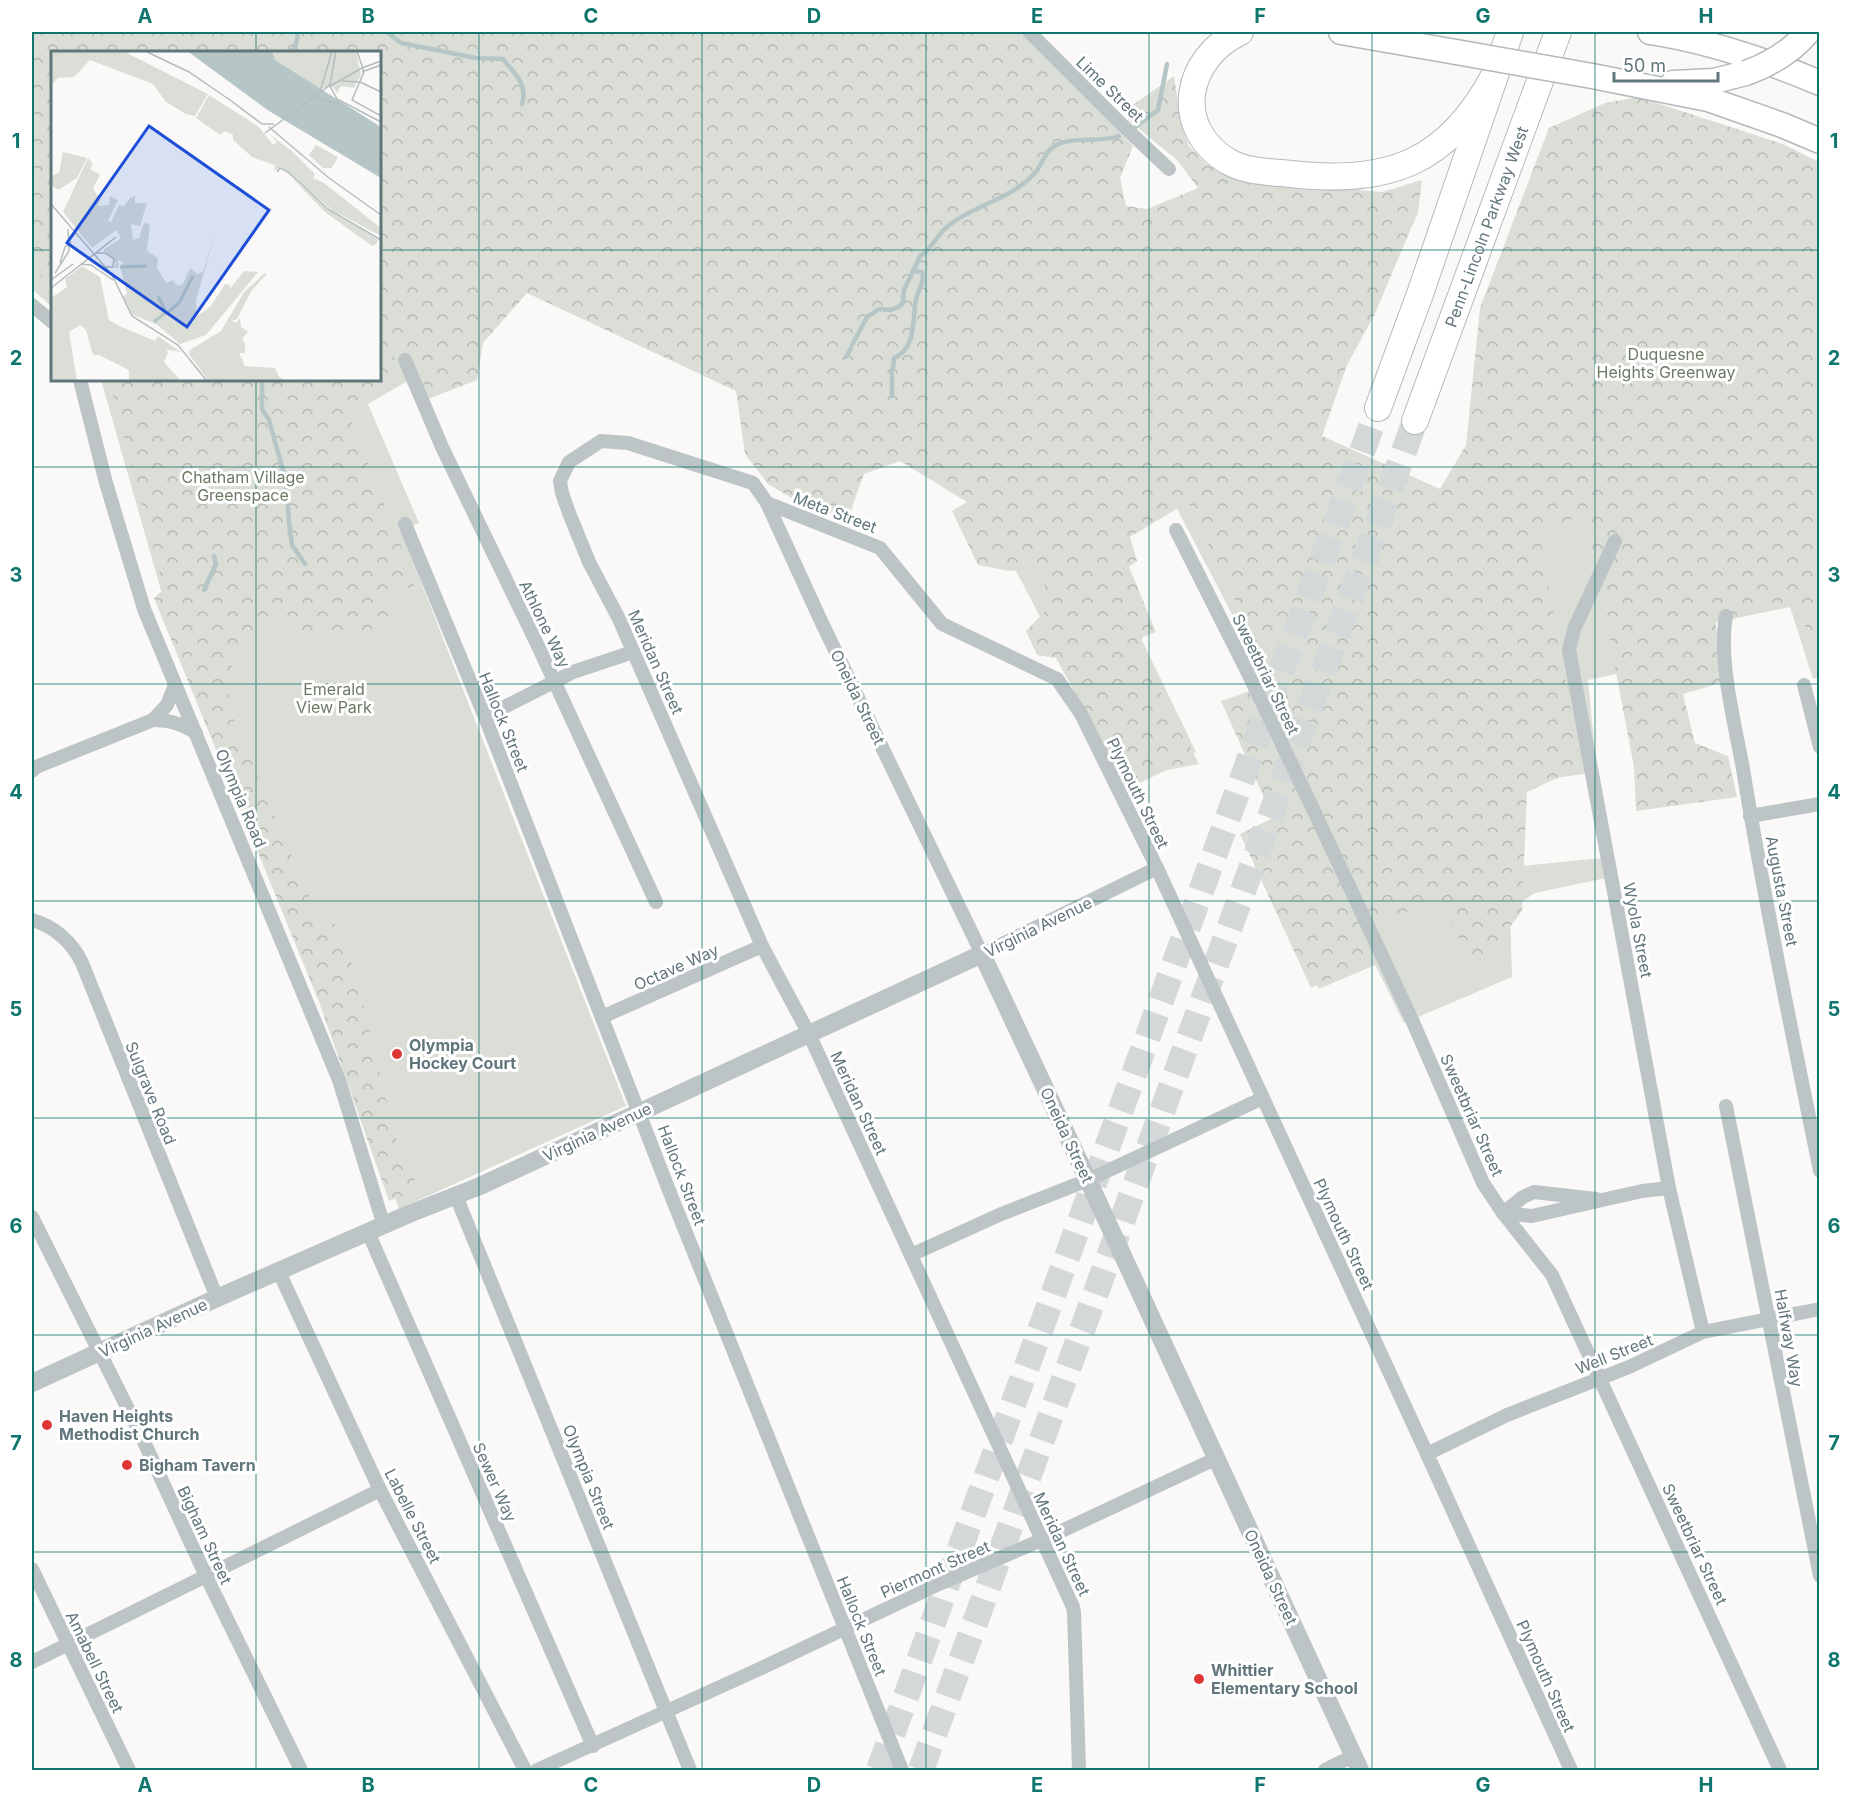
<svg xmlns="http://www.w3.org/2000/svg" width="1851" height="1802" font-family="Inter,sans-serif">
  <style>
    .green { fill: #dbded7 }
    .forest { fill: url(#forest-crowns) }
    .lines { fill: none; stroke-linecap: round; stroke-linejoin: round }
    .stream { stroke: #b6c6c7; stroke-width: 4.5 }
    .motorway-tunnel { stroke: #d4d8d9; stroke-width: 26; stroke-dasharray: 26 13; stroke-linecap: butt }
    .trunk-casing { stroke: #b3b9bb; stroke-width: 27 }
    .motorway-casing { stroke: #b3b9bb; stroke-width: 28 }
    .minor { stroke: #bcc4c6; stroke-width: 14 }
    .tertiary { stroke: #bcc4c6; stroke-width: 18 }
    .trunk { stroke: #fff; stroke-width: 24 }
    .motorway { stroke: #fff; stroke-width: 26 }
    .trunk-bridge-casing { stroke: #b3b9bb; stroke-width: 27; stroke-linecap: butt }
    .trunk-bridge { stroke: #fff; stroke-width: 24 }
    .grid { fill: none; stroke: #0f766e; stroke-width: 1.5; stroke-opacity: 0.55 }
    .poi-dot { fill: #dc3635; stroke: #fff; stroke-width: 2 }
    .labels { text-anchor: middle; stroke-width: 6; stroke-linejoin: round; paint-order: stroke }
    .street-label { font-size: 16px; fill: #61767b; stroke: #fff }
    .park-label { font-size: 16px; fill: #6d7a65; stroke: #fff }
    .poi-label { font-size: 16px; font-weight: bold; fill: #61767b; stroke: #fff; text-anchor: start }
    .inset-river { fill: none; stroke: #b6c6c7; stroke-width: 3 }
    .inset-road { fill: none; stroke: #b4bdbe; stroke-width: 1.5 }
    .view { fill: #1d4ed8; fill-opacity: 0.15; stroke: #1d4ed8; stroke-width: 3 }
    .inset-edge { fill: none; stroke: #61767b; stroke-width: 3 }
    .neatline { fill: none; stroke: #0f766e; stroke-width: 2 }
    .grid-label { font-size: 20px; text-anchor: middle; font-weight: bold; fill: #0f766e }
  </style>
  <defs>
    <pattern id="forest-crowns" width="20" height="18" patternUnits="userSpaceOnUse" patternTransform="scale(1.5)"><rect width="20" height="18" fill="#dbded7"/><path d="M2 6a3 3 0 1 1 6 0M12 15a3 3 0 1 1 6 0" fill="none" stroke="#b5b9b3"/></pattern>
  </defs>
  <rect width="100%" height="100%" fill="#faf9f8"/>
  <polygon class="green" points="32,32 1010,32 1057,81 1078,253 1306,435 1370,564 1819,230 1819,678 1813,679 1790,607 1704,625 1654,666 1588,680 1597,772 1520,783 1522,866 1602,858 1606,878 1535,893 1510,909 1512,977 1404,1023 1375,965 1319,989 1278,909 1317,777 1176,507 1096,545 1196,752 1129,785 979,501 523,265 471,344 368,404 419,523 401,531 626,1106 399,1209 305,941 174,636 101,380 380,380 380,52 52,52 52,307 32,289"/>
  <polygon class="forest" points="32,32 982,32 997,47 1014,32 1019,32 1133,146 1120,178 1126,206 1147,209 1198,188 1177,160 1128,120 1127,109 1174,76 1182,128 1189,146 1206,164 1233,179 1382,192 1422,180 1418,212 1374,316 1347,365 1322,436 1440,489 1466,445 1480,308 1549,128 1605,103 1638,97 1783,144 1819,162 1819,636 1801,623 1794,606 1715,619 1724,682 1683,694 1695,743 1728,756 1737,797 1636,811 1634,767 1586,514 1539,531 1581,767 1527,792 1522,911 1476,972 1438,898 1380,924 1372,960 1311,988 1240,834 1273,818 1221,701 1322,666 1293,626 1255,642 1188,502 1130,537 1137,561 1129,567 1156,632 1143,637 1135,656 1152,676 1199,764 1167,770 1127,789 1056,658 1037,655 1026,631 1048,608 1042,568 1009,571 978,565 952,511 967,502 900,461 864,474 848,519 795,500 768,484 745,454 736,391 527,293 483,343 477,380 428,399 408,351 394,353 394,384 346,408 416,584 392,597 394,624 328,638 312,636 273,617 257,623 227,676 232,716 318,917 341,927 358,984 402,1163 421,1189 389,1201 319,1002 154,598 164,589 109,380 380,380 380,52 52,52 52,286 32,268"/>
  <g class="lines">
    <g class="stream">
      <path d="M387 32 401 43 476 58 503 59C515 75 528 83 522 104"/>
      <polyline points="290,52 296,45 298,32"/>
      <polyline points="1134,128 1158,110 1167,64"/>
      <path d="M852 345 867 317 879 309 890 310 899 307 903 302 904 290 920 256C933 249 936 235 948 226 974 205 1010 200 1034 174 1043 165 1043 152 1056 145 1073 136 1100 143 1119 136"/>
      <polyline points="846,357 851,348"/>
      <path d="M893 368 894 358C917 348 912 320 916 299 918 290 925 282 922 272L914 271"/>
      <polyline points="262,380 262,409 269,420 286,481 289,522 292,545 305,564"/>
      <polyline points="892,396 892,370"/>
      <polyline points="204,590 216,564 214,556"/>
    </g>
    <g class="motorway-tunnel">
      <polyline points="879,1770 1378,408"/>
      <polyline points="921,1770 1415,421"/>
    </g>
    <defs>
      <g id="trunk">
        <polyline points="1341,32 1456,52"/>
        <path d="M1650 32C1709 41 1765 60 1820 83"/>
        <polyline points="1592,76 1708,99 1782,125 1820,141"/>
        <polyline points="1673,83 1714,81 1746,73"/>
      </g>
      <g id="motorway">
        <path d="M1240 32C1185 58 1171 128 1229 162 1247 172 1271 172 1291 174 1387 185 1448 164 1495 74"/>
        <polyline points="1378,408 1420,294 1510,32"/>
        <path id="s1" d="M1415 421 1558 32"/>
      </g>
    </defs>
    <use href="#trunk" class="trunk-casing"/>
    <use href="#motorway" class="motorway-casing"/>
    <g class="minor">
      <polyline points="1029,32 1120,123 1169,169"/>
      <polyline points="32,305 52,322"/>
      <polyline points="405,360 442,447 539,648 656,902"/>
      <polyline points="80,380 106,483 144,609 339,1080 384,1226"/>
      <polyline points="767,503 821,621 982,954 1157,868"/>
      <polyline points="405,524 485,717 672,1198 902,1770"/>
      <polyline points="1176,530 1247,671 1313,809 1412,1020 1483,1183 1503,1213 1552,1275 1780,1770"/>
      <polyline points="1615,541 1574,629 1569,650 1669,1188 1703,1332"/>
      <path d="M1726 616C1718 661 1735 724 1743 769 1765 904 1793 1037 1820 1171"/>
      <polyline points="1804,685 1820,747"/>
      <polyline points="485,717 573,672 633,652"/>
      <path d="M153 720C170 720 182 724 196 733"/>
      <polyline points="32,771 36,767 153,720 167,705 175,685"/>
      <polyline points="1750,816 1820,804"/>
      <path d="M32 920C54 926 72 942 82 963L217 1298"/>
      <polyline points="602,1017 762,946"/>
      <polyline points="1726,1106 1820,1576"/>
      <polyline points="456,1196 690,1770"/>
      <polyline points="1503,1213 1532,1216 1642,1191 1669,1188"/>
      <polyline points="1503,1213 1523,1197 1534,1192 1596,1199"/>
      <polyline points="32,1217 139,1431 206,1576 301,1770"/>
      <polyline points="368,1232 593,1746"/>
      <polyline points="911,1255 999,1215 1088,1180 1263,1098"/>
      <polyline points="279,1272 380,1490 525,1770"/>
      <polyline points="1427,1454 1507,1415 1629,1367 1703,1332 1820,1309"/>
      <polyline points="32,1569 129,1770"/>
      <polyline points="32,1662 380,1490"/>
      <polyline points="537,1770 755,1671 941,1583 1051,1536 1217,1458"/>
      <polyline points="1079,1770 1074,1612 1073,1607 809,1034 762,946 619,619 589,562 569,513 562,493 560,481 569,462 601,441 628,443 753,483 767,503 880,548 942,624 1057,679 1081,714 1157,868 1427,1454 1571,1770"/>
      <polyline points="1325,1770 1353,1756"/>
    </g>
    <polyline class="tertiary" points="32,1383 217,1298 409,1214 480,1186 982,954 1088,1180 1360,1770"/>
    <use href="#trunk" class="trunk"/>
    <use href="#motorway" class="motorway"/>
    <defs>
      <g id="trunk-bridge">
        <polyline points="1456,52 1592,76"/>
        <path d="M1746 73C1771 64 1791 52 1808 32"/>
      </g>
    </defs>
    <use href="#trunk-bridge" class="trunk-bridge-casing"/>
    <use href="#trunk-bridge" class="trunk-bridge"/>
  </g>
  <path class="grid" d="M256 32V52M479 32V1770M702 32V1770M926 32V1770M1149 32V1770M1372 32V1770M1595 32V1770M32 250H52M380 250H1820M256 380V1770M32 467H1820M32 684H1820M32 901H1820M32 1118H1820M32 1335H1820M32 1552H1820"/>
  <g class="poi-dot">
    <circle cx="397" cy="1054" r="6"/>
    <circle cx="47" cy="1425" r="6"/>
    <circle cx="127" cy="1465" r="6"/>
    <circle cx="1199" cy="1679" r="6"/>
  </g>
  <g class="labels">
    <g class="street-label">
      <text transform="translate(1110 89) rotate(44)" y="6">Lime Street</text>
      <text dy="6" stroke="none"><textPath href="#s1" startOffset="207">Penn-Lincoln Parkway West</textPath></text>
      <text transform="translate(835 512) rotate(21)" y="6">Meta Street</text>
      <text transform="translate(545 624) rotate(64)" y="6">Athlone Way</text>
      <text transform="translate(656 662) rotate(66)" y="6">Meridan Street</text>
      <text transform="translate(1266 674) rotate(64)" y="6">Sweetbriar Street</text>
      <text transform="translate(858 697) rotate(64)" y="6">Oneida Street</text>
      <text transform="translate(504 722) rotate(68)" y="6">Hallock Street</text>
      <text transform="translate(1138 793) rotate(64)" y="6">Plymouth Street</text>
      <text transform="translate(241 798) rotate(67)" y="6">Olympia Road</text>
      <text transform="translate(1782 891) rotate(79)" y="6">Augusta Street</text>
      <text transform="translate(1038 927) rotate(-26)" y="6">Virginia Avenue</text>
      <text transform="translate(1638 930) rotate(79)" y="6">Wyola Street</text>
      <text transform="translate(676 967) rotate(-24)" y="6">Octave Way</text>
      <text transform="translate(151 1093) rotate(68)" y="6">Sulgrave Road</text>
      <text transform="translate(859 1103) rotate(65)" y="6">Meridan Street</text>
      <text transform="translate(1472 1115) rotate(66)" y="6">Sweetbriar Street</text>
      <text transform="translate(597 1132) rotate(-25)" y="6">Virginia Avenue</text>
      <text transform="translate(1067 1135) rotate(65)" y="6">Oneida Street</text>
      <text transform="translate(682 1175) rotate(69)" y="6">Hallock Street</text>
      <text transform="translate(1344 1234) rotate(65)" y="6">Plymouth Street</text>
      <text transform="translate(153 1328) rotate(-25)" y="6">Virginia Avenue</text>
      <text transform="translate(1789 1338) rotate(80)" y="6">Halfway Way</text>
      <text transform="translate(1614 1354) rotate(-22)" y="6">Well Street</text>
      <text transform="translate(589 1477) rotate(68)" y="6">Olympia Street</text>
      <text transform="translate(495 1482) rotate(66)" y="6">Sewer Way</text>
      <text transform="translate(413 1516) rotate(63)" y="6">Labelle Street</text>
      <text transform="translate(205 1535) rotate(65)" y="6">Bigham Street</text>
      <text transform="translate(1062 1544) rotate(65)" y="6">Meridan Street</text>
      <text transform="translate(1695 1544) rotate(65)" y="6">Sweetbriar Street</text>
      <text transform="translate(935 1569) rotate(-24)" y="6">Piermont Street</text>
      <text transform="translate(1271 1577) rotate(65)" y="6">Oneida Street</text>
      <text transform="translate(862 1626) rotate(68)" y="6">Hallock Street</text>
      <text transform="translate(95 1662) rotate(64)" y="6">Amabell Street</text>
      <text transform="translate(1546 1676) rotate(66)" y="6">Plymouth Street</text>
    </g>
    <g class="park-label">
      <text x="1666" y="360">Duquesne<tspan x="1666" dy="18">Heights Greenway</tspan></text>
      <text x="243" y="483">Chatham Village<tspan x="243" dy="18">Greenspace</tspan></text>
      <text x="334" y="695">Emerald<tspan x="334" dy="18">View Park</tspan></text>
    </g>
    <g class="poi-label">
      <text x="409" y="1051">Olympia<tspan x="409" dy="18">Hockey Court</tspan></text>
      <text x="59" y="1422">Haven Heights<tspan x="59" dy="18">Methodist Church</tspan></text>
      <text x="139" y="1471">Bigham Tavern</text>
      <text x="1211" y="1676">Whittier<tspan x="1211" dy="18">Elementary School</tspan></text>
    </g>
  </g>
  <g transform="translate(51 51)">
    <rect width="330" height="330" fill="#faf9f8"/>
    <path d="M221 0H305L310 24 303 37 290 35 286 42 282 36 267 38 223 8ZM265 94 287 106 281 117H272L258 104ZM12 101 36 107 26 127 7 139 0 134V125L8 122ZM59 271 104 290 107 285 130 301 95 295 75 286ZM188 284 194 292V302H188L194 315 224 317 230 330H158L137 302Z" fill="#dbded7"/>
    <path d="M0 0H72L157 43 144 65 135 63 115 51 102 33 39 9 23 26 7 27 0 35ZM158 44 208 76 222 94 226 91 217 82 241 100 264 123 262 127 273 132 330 177V185L281 159 230 116 223 120 224 114 201 106 182 89V84L174 80 169 84 145 67ZM37 107 42 113 39 118 49 124 42 137 49 149 47 155 58 154 59 145 67 149 57 170 60 171 68 154 73 155 79 147 84 145V152H96L89 175 80 173 82 189 88 187 93 172 99 173 96 200 107 207 106 217 115 232 122 229 126 235 132 233 139 217 146 223 152 221 165 180 145 249 146 265 159 256 174 233 179 234 178 239 193 220 207 221 155 284 129 293 105 273 80 263 72 245 76 243 69 215 72 211 67 209 68 217H63L65 212 52 199 70 187 65 179 41 197 12 161ZM240 126 273 155 327 189 325 193 321 195 274 161ZM31 215 49 226 58 269 87 288 110 294 117 301 113 311 130 330H78V319L48 304H42L35 279 29 274 18 281 26 330H0V247L16 236 14 228ZM214 222 216 223 201 239 186 268 181 270 185 272 189 267 190 276 197 281 190 289 191 295 179 302 192 308V321L199 328 220 321 235 330H158L150 319 152 306 137 300 170 280 193 241Z" fill="#dbded7"/>
    <path d="M136 0H221L224 9 330 76V127L218 60Z" fill="#b6c6c7"/>
    <path class="inset-river" d="M69 216 96 215M115 263 128 252 142 225M103 271 115 261 107 245"/>
    <path class="inset-road" d="M94 0 138 21 176 47M306 0 313 21 301 49 330 65M311 17 330 10M311 21 330 14M291 30 309 31M309 31 330 41M278 33 286 48 330 71M279 35 311 17M269 41 281 0M175 46 211 73H223M264 46 288 53M218 76 278 127 330 164M214 82 279 34 285 0M226 121 229 117 237 121 277 158 330 189M0 153 61 224 81 265 127 294 156 330M45 202H54L63 208 62 216H53M9 212 14 196 20 191M30 213 40 214 62 229M4 222 18 200 17 178M0 229 22 213M0 237 65 186"/>
    <path class="view" d="M98 75 218 159 136 276 16 192Z"/>
    <rect width="330" height="330" class="inset-edge"/>
  </g>
  <rect width="1851" height="1802" fill="none" stroke="#ffffff" stroke-width="66"/>
  <path d="M1614 72v9h104v-9" fill="none" stroke="#61767b" stroke-width="3"/>
  <text x="1623" y="72" font-size="18" fill="#61767b" stroke="#ffffff" stroke-width="4.5" paint-order="stroke">50 m</text>
  <rect x="33" y="33" width="1785" height="1736" class="neatline"/>
  <g class="grid-label">
    <text x="145" y="23">A</text>
    <text x="368" y="23">B</text>
    <text x="591" y="23">C</text>
    <text x="814" y="23">D</text>
    <text x="1037" y="23">E</text>
    <text x="1260" y="23">F</text>
    <text x="1483" y="23">G</text>
    <text x="1706" y="23">H</text>
    <text x="16" y="148">1</text>
    <text x="1834" y="148">1</text>
    <text x="16" y="365">2</text>
    <text x="1834" y="365">2</text>
    <text x="16" y="582">3</text>
    <text x="1834" y="582">3</text>
    <text x="16" y="799">4</text>
    <text x="1834" y="799">4</text>
    <text x="16" y="1016">5</text>
    <text x="1834" y="1016">5</text>
    <text x="16" y="1233">6</text>
    <text x="1834" y="1233">6</text>
    <text x="16" y="1450">7</text>
    <text x="1834" y="1450">7</text>
    <text x="16" y="1667">8</text>
    <text x="1834" y="1667">8</text>
    <text x="145" y="1792">A</text>
    <text x="368" y="1792">B</text>
    <text x="591" y="1792">C</text>
    <text x="814" y="1792">D</text>
    <text x="1037" y="1792">E</text>
    <text x="1260" y="1792">F</text>
    <text x="1483" y="1792">G</text>
    <text x="1706" y="1792">H</text>
  </g>
</svg>
